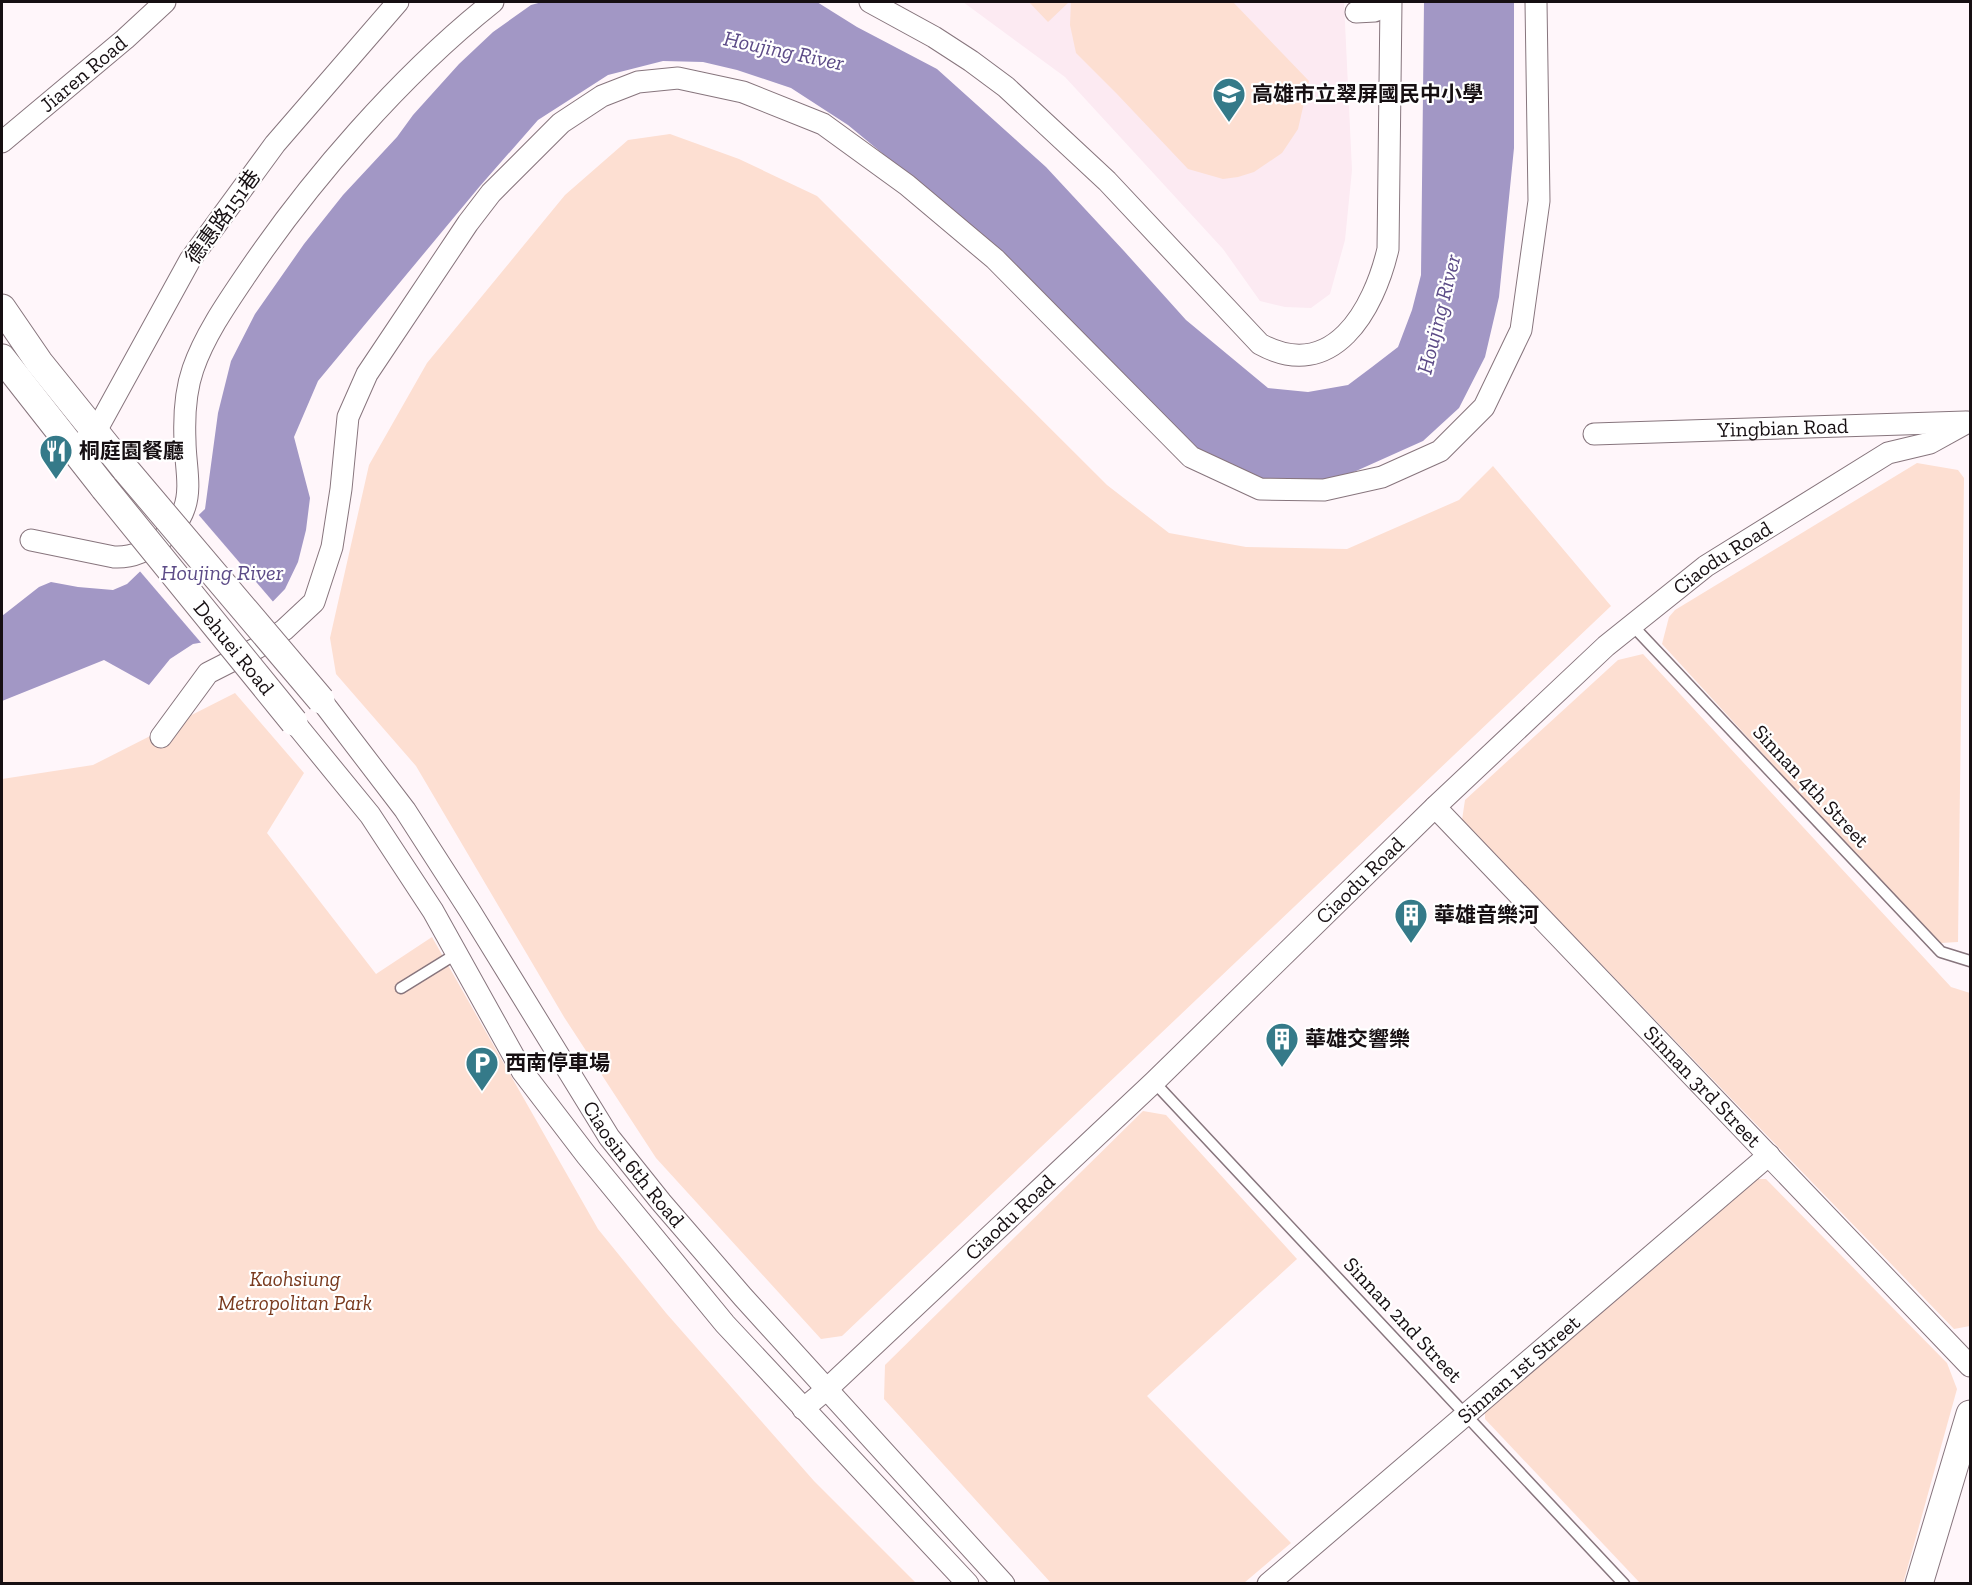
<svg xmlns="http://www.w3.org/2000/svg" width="1972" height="1585" font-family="'Zilla Slab','Noto Sans TC',serif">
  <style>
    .built { fill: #fceaf2 }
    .green { fill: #fddfd2 }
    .water { fill: #a297c5 }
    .pier { fill: #fff6fa }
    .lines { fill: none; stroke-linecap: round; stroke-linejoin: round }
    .service-casing { stroke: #87757d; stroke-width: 13 }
    .minor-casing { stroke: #87757d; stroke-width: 23 }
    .tertiary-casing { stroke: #87757d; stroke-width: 29 }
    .service { stroke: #fff; stroke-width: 10 }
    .minor { stroke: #fff; stroke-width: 21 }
    .tertiary { stroke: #fff; stroke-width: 27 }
    .tertiary-bridge-casing { stroke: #87757d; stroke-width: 29; stroke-linecap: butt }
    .tertiary-bridge { stroke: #fff; stroke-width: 27 }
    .labels { text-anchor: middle; stroke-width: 4.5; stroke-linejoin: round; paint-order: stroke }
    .street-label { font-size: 21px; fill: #160f12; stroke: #fff }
    .poi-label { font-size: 21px; font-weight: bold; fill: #160f12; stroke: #fff; text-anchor: start }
    .park-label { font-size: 21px; font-style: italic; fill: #793a1e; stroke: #fff }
    .water-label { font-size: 22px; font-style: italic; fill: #5c4b87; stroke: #fff }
  </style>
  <rect width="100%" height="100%" fill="#fff6fa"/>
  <polygon class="built" points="963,2 1344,2 1352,170 1345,240 1330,294 1311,308 1285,307 1260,301 1223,249 1065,77"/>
  <g class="green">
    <polygon points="1029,2 1069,2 1048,22"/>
    <polygon points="1071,2 1233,2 1309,81 1298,129 1282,153 1254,172 1238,177 1223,179 1188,169 1117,94 1076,53 1070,25"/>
    <polygon points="670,134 739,159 817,196 1107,485 1169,533 1246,547 1347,549 1459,500 1493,466 1611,606 842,1336 821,1339 656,1158 564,1017 416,766 336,674 330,638 369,465 427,363 565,195 628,140"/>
    <polygon points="1917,463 1958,470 1964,478 1958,942 1941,943 1808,803 1662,644 1669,617 1675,610"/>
    <polygon points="1643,654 1951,987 1970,993 1970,1326 1954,1329 1462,820 1465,800 1618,660"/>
    <polygon points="235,693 304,773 267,833 376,974 432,937 598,1229 666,1313 814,1481 916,1583 2,1584 2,779 93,765"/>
    <polygon points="1143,1111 1166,1115 1297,1259 1147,1396 1291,1543 1244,1583 1051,1583 884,1399 885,1365"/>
    <polygon points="1750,1179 1766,1179 1947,1363 1957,1389 1903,1584 1640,1583 1485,1419 1485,1408"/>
  </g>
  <polygon class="water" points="542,2 817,2 857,27 937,69 1046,167 1124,251 1186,320 1268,388 1308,392 1348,385 1372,367 1398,347 1412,310 1421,275 1424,2 1514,2 1514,148 1499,297 1485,357 1459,408 1423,441 1336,480 1251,480 1187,446 968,224 848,125 791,88 737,70 703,62 663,61 608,75 538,120 480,186 318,381 294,437 310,498 306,530 298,562 285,589 255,620 222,639 193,644 170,659 149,685 104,660 2,701 2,616 39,587 51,582 78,587 113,590 127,584 205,509 218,413 231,361 255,314 304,244 343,195 397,137 413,115 459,64 493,32 531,5"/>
  <polygon class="pier" points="197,513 275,604 257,622 224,641 203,645 138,569"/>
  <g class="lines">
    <defs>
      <g id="service">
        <polyline points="1632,625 1941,952 1970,961"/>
        <polyline points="401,988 456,954"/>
        <polyline points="1154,1082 1624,1584"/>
      </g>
      <g id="minor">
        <path d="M870 2 934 37 971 61 1006 87 1107 181 1260 344C1333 384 1374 309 1388 249L1391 2"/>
        <polyline points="1356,12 1375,11 1374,2"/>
        <path id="s1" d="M2 142 125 39 165 2"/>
        <path id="s2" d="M1594 434 1965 422"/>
        <polyline points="84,441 96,431 190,260 275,144 398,2"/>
        <path d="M31 540 114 557C133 558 148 551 163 538 171 530 180 521 184 509 192 488 185 463 185 441 184 418 185 392 193 369 204 337 225 306 244 278 309 181 401 75 493 2"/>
        <path id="s3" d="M321 700 405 810 470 911 609 1137 661 1202 743 1297 1004 1584"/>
        <polyline points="294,722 370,815 433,911 522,1071 587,1156 725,1324 968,1584"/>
        <polyline points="161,737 208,673 257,648 284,630 314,602 332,547 341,489 348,417 367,374 468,223 491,193 561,123 602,96 638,82 678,78 743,92 823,124 907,185 995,259 1191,457 1260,489 1324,490 1382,477 1440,451 1484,407 1521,330 1539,201 1536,2"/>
        <path id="s4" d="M1435 807 1970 1366"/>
        <path id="s5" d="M803 1409 827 1389 1154 1082 1435 807 1606 646 1706 566 1888 453 1930 443 1968 422"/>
        <path id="s6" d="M1268 1584 1769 1155"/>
      </g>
      <g id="tertiary">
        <polyline points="2,308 39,362 126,470"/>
        <polyline points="2,358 104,488"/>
        <polyline points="1919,1584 1970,1414"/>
      </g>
    </defs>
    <use href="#service" class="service-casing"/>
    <use href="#minor" class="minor-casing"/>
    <use href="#tertiary" class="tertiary-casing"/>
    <use href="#service" class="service"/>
    <use href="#minor" class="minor"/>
    <use href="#tertiary" class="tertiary"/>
    <defs>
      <g id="tertiary-bridge">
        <polyline points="126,470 321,700"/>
        <path id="s7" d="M104 488 294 722"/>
      </g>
    </defs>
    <use href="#tertiary-bridge" class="tertiary-bridge-casing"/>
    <use href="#tertiary-bridge" class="tertiary-bridge"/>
  </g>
  <defs>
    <symbol id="school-pin" viewBox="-11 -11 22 30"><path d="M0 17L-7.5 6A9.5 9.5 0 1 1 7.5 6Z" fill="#357a89" stroke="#fff"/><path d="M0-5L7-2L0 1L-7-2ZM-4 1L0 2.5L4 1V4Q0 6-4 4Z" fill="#fff"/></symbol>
    <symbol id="restaurant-pin" viewBox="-11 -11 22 30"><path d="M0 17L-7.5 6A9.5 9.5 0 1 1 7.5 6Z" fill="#357a89" stroke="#fff"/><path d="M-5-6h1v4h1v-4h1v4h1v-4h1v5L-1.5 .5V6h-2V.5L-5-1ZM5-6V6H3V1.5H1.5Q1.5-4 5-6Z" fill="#fff"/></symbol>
    <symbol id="building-pin" viewBox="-11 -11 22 30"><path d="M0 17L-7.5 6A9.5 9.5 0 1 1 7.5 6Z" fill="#357a89" stroke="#fff"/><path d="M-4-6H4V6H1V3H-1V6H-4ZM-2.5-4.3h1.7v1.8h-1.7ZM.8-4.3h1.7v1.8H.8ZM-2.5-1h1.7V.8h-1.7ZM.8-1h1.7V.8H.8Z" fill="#fff"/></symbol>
    <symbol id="parking-pin" viewBox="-11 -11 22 30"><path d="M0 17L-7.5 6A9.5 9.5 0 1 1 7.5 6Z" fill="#357a89" stroke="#fff"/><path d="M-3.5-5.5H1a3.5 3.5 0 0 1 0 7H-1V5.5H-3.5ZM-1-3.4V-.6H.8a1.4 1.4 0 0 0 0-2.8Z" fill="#fff"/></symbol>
  </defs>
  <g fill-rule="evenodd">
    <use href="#school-pin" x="1210" y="75" width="38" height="52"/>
    <use href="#restaurant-pin" x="37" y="432" width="38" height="52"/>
    <use href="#building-pin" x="1392" y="896" width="38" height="52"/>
    <use href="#building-pin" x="1263" y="1020" width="38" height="52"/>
    <use href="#parking-pin" x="463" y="1044" width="38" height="52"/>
  </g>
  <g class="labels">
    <g class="street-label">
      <text dy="7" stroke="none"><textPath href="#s1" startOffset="106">Jiaren Road</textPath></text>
      <text transform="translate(223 217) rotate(-54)" y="7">德惠路151巷</text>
      <text dy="7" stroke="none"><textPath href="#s2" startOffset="189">Yingbian Road</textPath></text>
      <text dy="7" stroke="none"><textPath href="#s5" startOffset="1254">Ciaodu Road</textPath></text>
      <text dy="7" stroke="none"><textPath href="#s7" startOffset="206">Dehuei Road</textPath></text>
      <text transform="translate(1811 786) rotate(47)" y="7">Sinnan 4th Street</text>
      <text dy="7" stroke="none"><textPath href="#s5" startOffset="768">Ciaodu Road</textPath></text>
      <text dy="7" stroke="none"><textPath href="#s4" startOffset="387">Sinnan 3rd Street</textPath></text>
      <text dy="7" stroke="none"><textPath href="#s3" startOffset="560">Ciaosin 6th Road</textPath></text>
      <text dy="7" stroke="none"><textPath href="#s5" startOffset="282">Ciaodu Road</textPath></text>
      <text transform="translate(1403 1320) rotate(47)" y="7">Sinnan 2nd Street</text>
      <text dy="7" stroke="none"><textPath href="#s6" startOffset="330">Sinnan 1st Street</textPath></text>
    </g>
    <g class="poi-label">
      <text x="1252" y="101">高雄市立翠屏國民中小學</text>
      <text x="79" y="458">桐庭園餐廳</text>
      <text x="1434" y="922">華雄音樂河</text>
      <text x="1305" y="1046">華雄交響樂</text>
      <text x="505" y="1070">西南停車場</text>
    </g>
    <g class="park-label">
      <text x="295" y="1286">Kaohsiung<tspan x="295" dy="24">Metropolitan Park</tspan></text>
    </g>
    <g class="water-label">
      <text transform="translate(784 50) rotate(12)" y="8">Houjing River</text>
      <text transform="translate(1438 314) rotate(-76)" y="8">Houjing River</text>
      <text x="222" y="580">Houjing River</text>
    </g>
  </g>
  <rect width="1972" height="1585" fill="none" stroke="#160f12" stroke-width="6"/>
</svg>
